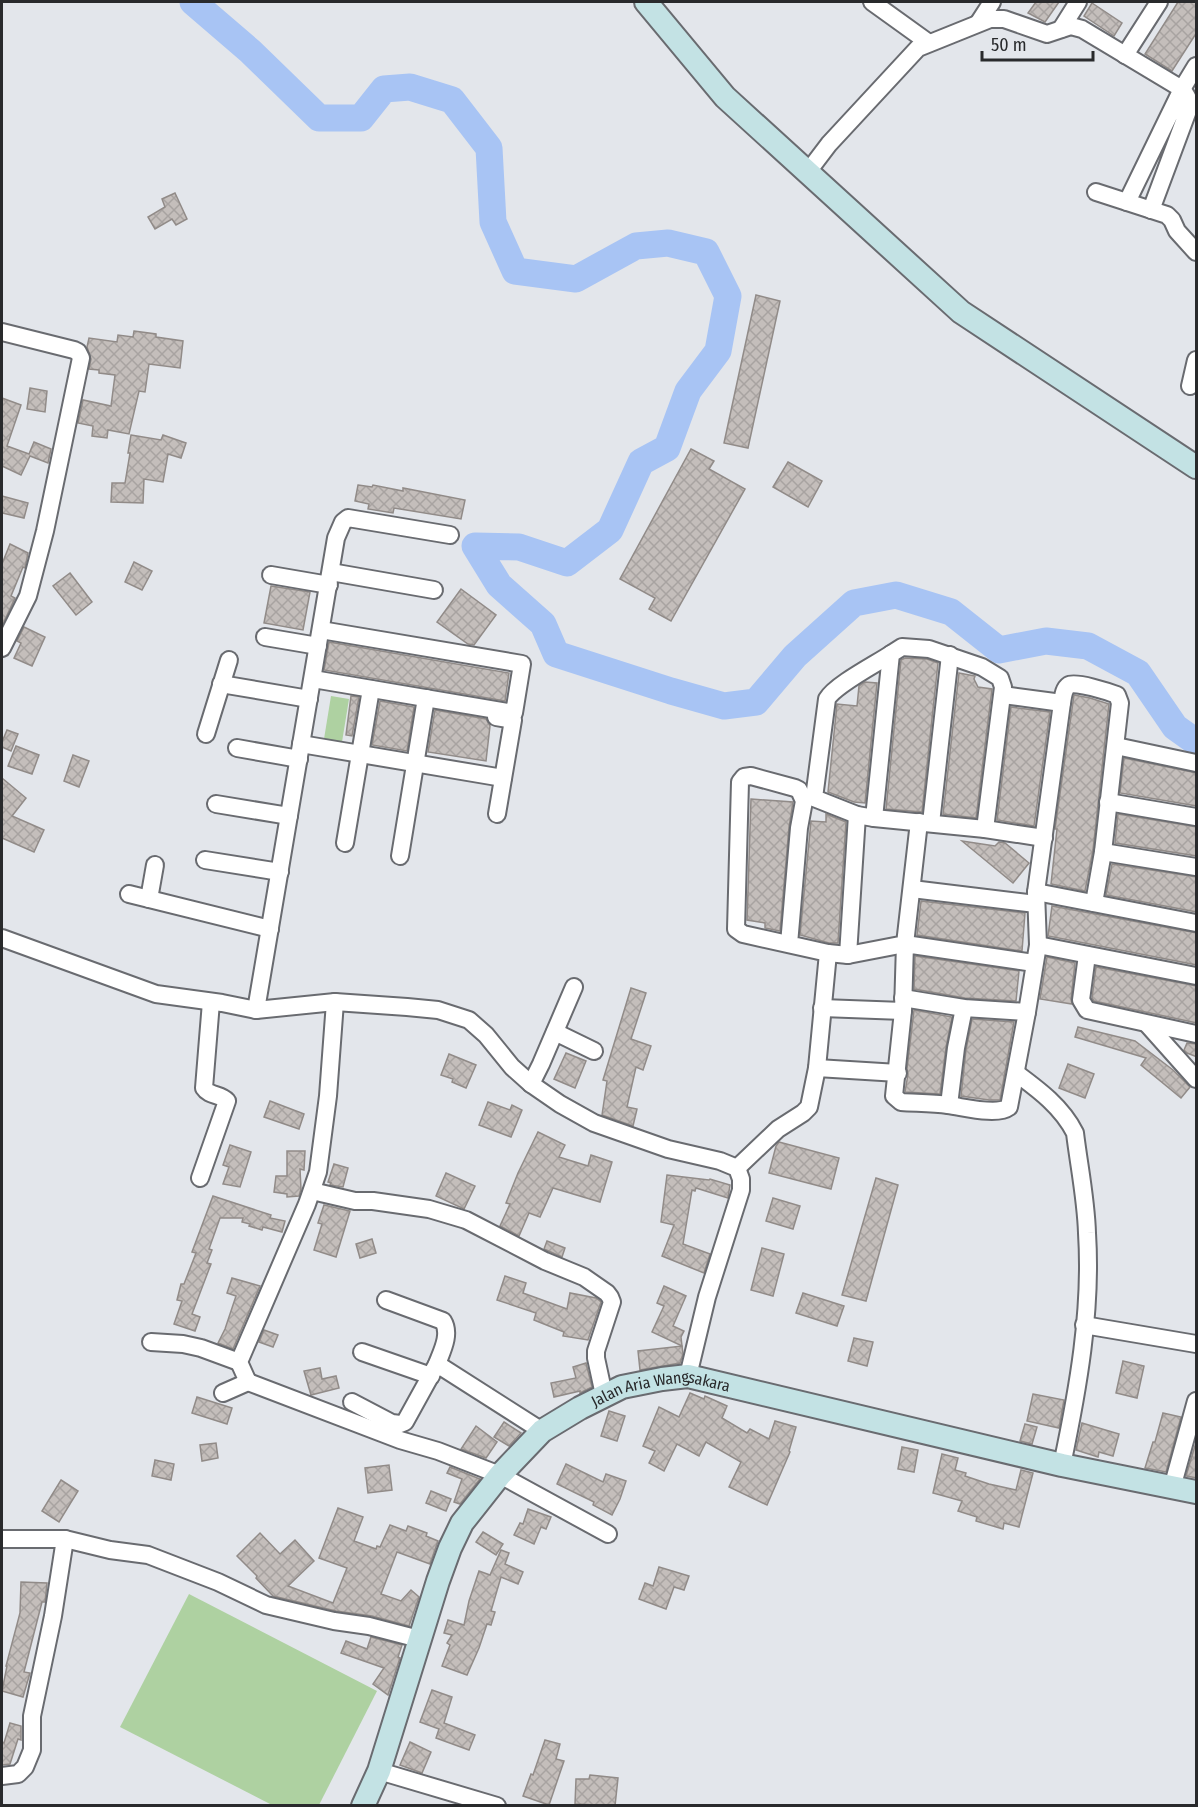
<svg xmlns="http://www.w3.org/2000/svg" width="1198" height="1807" font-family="'Fira Sans Condensed',sans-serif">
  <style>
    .garden { fill: #aed1a1 }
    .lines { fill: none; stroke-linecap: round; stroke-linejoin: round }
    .river { stroke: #a8c4f4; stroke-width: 27 }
    .building { fill: url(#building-cross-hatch); stroke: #918b88; stroke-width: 1.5 }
    .street-casing { stroke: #696b70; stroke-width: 20 }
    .secondary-casing { stroke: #696b70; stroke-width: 26 }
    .street { stroke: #fff; stroke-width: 16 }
    .secondary { stroke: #c3e2e4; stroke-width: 22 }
    .labels { text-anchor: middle; stroke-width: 4.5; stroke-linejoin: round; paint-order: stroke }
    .street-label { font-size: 16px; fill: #292a2c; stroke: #e3e6eb }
  </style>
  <defs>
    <pattern id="building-cross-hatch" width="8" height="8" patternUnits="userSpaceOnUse" patternTransform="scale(1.5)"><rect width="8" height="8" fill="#c4bebb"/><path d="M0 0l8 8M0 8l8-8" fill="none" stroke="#a8a3a1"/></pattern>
  </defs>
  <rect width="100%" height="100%" fill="#e3e6eb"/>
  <g class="garden">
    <polygon points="331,696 349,699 342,742 324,739"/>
    <polygon points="189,1594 377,1691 319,1805 272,1805 120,1727"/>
  </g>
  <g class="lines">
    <polyline class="river" points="193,2 250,51 319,118 361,118 384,89 410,87 452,100 489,148 493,222 515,271 576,279 636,246 668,243 706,252 728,296 718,351 688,391 667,448 641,462 610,530 567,563 519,547 475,546 499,585 543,624 556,654 671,691 724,706 756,702 795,656 854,603 896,595 951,612 999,650 1046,641 1088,646 1138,673 1175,727 1196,742"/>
  </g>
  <g class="building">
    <polygon points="1036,2 1059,2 1045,22 1028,13"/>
    <polygon points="1178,2 1197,2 1197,32 1172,71 1145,54"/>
    <polygon points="1092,3 1122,23 1114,36 1084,16"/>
    <polygon points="175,193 187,219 176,225 172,219 155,229 148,217 165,207 162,199"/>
    <polygon points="756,295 780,301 748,448 724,443"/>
    <polygon points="134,331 156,334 156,337 183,341 180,368 149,364 145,392 139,391 129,434 108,430 107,438 92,436 93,426 78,423 83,400 111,406 115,375 99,373 99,370 89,369 91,359 87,347 89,338 117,342 118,335 133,337"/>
    <polygon points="30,388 47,391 45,412 27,409"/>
    <polygon points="2,398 21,405 7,446 29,454 34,442 51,449 48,463 30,456 21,475 2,466"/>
    <polygon points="131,435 161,440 163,435 186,443 181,458 168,454 163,482 144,479 143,503 111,502 112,483 125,483 130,453 128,453"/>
    <polygon points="691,449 714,461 709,469 745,489 671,621 649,609 655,598 620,579"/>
    <polygon points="788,462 822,481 808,507 773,487"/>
    <polygon points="358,485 372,487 373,485 403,491 403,488 465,500 461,519 394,508 393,513 368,509 369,504 355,501"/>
    <polygon points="2,496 28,503 24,518 2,513"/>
    <polygon points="10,544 28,553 25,568 23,567 11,596 15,598 2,626 2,564"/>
    <polygon points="134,562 152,571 142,590 125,582"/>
    <polygon points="70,573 92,602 76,615 53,586"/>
    <polygon points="271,586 310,592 303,630 264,623"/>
    <polygon points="461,589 496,615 474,645 468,644 437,622"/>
    <polygon points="24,627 45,637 32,666 14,658 21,643 17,641"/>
    <polygon points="329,642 509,673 505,701 324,670"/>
    <polygon points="905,658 927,659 938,663 922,812 886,809 901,660"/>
    <polygon points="959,673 975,676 974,679 978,687 992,689 976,818 943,814"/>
    <polygon points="865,682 877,683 865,803 854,802 828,792 837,704 857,706 859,686"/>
    <polygon points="1074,695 1090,698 1109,704 1093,850 1085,891 1051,884 1057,829 1055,829"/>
    <polygon points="351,696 359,697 352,736 346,735"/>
    <polygon points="380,701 414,707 407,751 372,745"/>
    <polygon points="1011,707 1050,712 1034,826 997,820"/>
    <polygon points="435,710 486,719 490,726 486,761 428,752"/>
    <polygon points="7,730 18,734 11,751 2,747 2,742"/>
    <polygon points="16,746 39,755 32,774 8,766"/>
    <polygon points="73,755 89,761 79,787 64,781"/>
    <polygon points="1124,758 1197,773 1197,806 1120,793"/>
    <polygon points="2,778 26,798 12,816 44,830 34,852 2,838"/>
    <polygon points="751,799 793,802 789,827 780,931 765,928 765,923 747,920"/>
    <polygon points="826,814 846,822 838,943 829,943 800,935 811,821 826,822"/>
    <polygon points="1118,814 1197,827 1197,856 1115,843"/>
    <polygon points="962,841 995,846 999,842 1005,843 1029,863 1013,883"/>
    <polygon points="1112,864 1197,877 1197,912 1106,895"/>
    <polygon points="921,901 1025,913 1022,951 917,935"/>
    <polygon points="1052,906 1197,933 1197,965 1048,936"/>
    <polygon points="915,956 1019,971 1016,1001 965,998 914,989"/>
    <polygon points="1047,957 1075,963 1071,999 1072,1004 1040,999"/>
    <polygon points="1096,967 1197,986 1197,1023 1094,1001 1092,998"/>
    <polygon points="631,988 646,993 631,1039 651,1046 643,1070 636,1067 627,1107 637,1109 633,1126 602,1115 607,1081 603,1080"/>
    <polygon points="914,1010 952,1017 946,1047 940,1094 905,1092 908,1074 907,1069"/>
    <polygon points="972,1019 1014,1022 1000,1100 989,1100 961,1096 966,1050"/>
    <polygon points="1078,1027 1135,1041 1173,1070 1190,1087 1181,1098 1141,1065 1146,1058 1075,1037"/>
    <polygon points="1187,1043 1197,1044 1197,1057 1187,1053 1184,1050"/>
    <polygon points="566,1053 586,1061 575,1088 554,1079"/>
    <polygon points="449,1054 476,1065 466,1088 452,1082 453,1079 441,1075"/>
    <polygon points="1068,1064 1094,1074 1085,1098 1059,1088"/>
    <polygon points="270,1101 304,1114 299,1129 264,1117"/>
    <polygon points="488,1102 510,1110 512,1105 522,1110 511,1137 479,1125"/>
    <polygon points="538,1132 565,1145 559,1157 588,1166 591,1155 612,1162 600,1202 553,1188 540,1217 529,1213 519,1236 500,1226 510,1204 506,1203 518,1173"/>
    <polygon points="779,1142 839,1158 831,1189 769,1173 776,1146"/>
    <polygon points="230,1145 251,1152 240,1187 223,1184 229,1167 223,1165"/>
    <polygon points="287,1151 305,1151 304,1170 300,1169 301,1189 299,1196 287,1197 287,1194 274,1192 276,1176 287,1176"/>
    <polygon points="334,1164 348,1168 343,1187 330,1185 331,1183 328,1182"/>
    <polygon points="446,1173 475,1186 464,1209 436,1196"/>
    <polygon points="667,1175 709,1180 710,1179 730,1185 728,1198 696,1188 695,1191 692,1190 683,1244 710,1254 704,1273 662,1256 674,1225 661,1222"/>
    <polygon points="876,1178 898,1185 866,1301 842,1295"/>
    <polygon points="213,1196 271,1215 270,1218 285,1221 282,1232 263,1227 262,1230 249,1226 250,1224 242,1222 243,1218 220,1218 209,1249 212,1250 207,1263 211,1264 192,1314 200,1317 195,1331 174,1324 182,1301 177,1300 181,1284 184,1284 196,1253 192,1252"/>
    <polygon points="773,1198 800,1206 793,1229 766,1221"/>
    <polygon points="324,1205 350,1211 336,1257 314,1250 322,1224 318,1223"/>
    <polygon points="372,1239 376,1253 360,1258 356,1244"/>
    <polygon points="547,1241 565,1248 562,1257 544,1249"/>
    <polygon points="762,1248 784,1254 773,1296 751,1290"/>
    <polygon points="505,1276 526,1283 523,1293 567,1309 570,1293 596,1298 600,1301 601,1302 588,1340 563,1336 564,1332 534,1320 536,1313 497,1300"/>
    <polygon points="232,1278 260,1286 233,1349 218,1343 225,1329 236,1296 227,1293"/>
    <polygon points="664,1286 686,1296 673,1326 684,1331 681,1337 682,1346 652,1332 664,1306 657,1303"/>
    <polygon points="803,1293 844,1306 837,1326 796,1313"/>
    <polygon points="264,1330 278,1335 273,1347 259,1342"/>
    <polygon points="854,1338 873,1342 867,1366 848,1361"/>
    <polygon points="682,1346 683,1354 680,1363 640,1370 638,1351"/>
    <polygon points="1123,1361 1144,1366 1137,1398 1116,1393"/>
    <polygon points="586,1363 592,1387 580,1393 580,1391 554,1397 551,1383 576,1378 573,1367"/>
    <polygon points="320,1368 322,1379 336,1376 339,1388 311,1395 304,1371"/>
    <polygon points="690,1393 704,1399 705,1396 727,1406 722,1418 747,1433 750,1429 769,1439 775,1421 796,1427 789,1451 790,1452 767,1505 729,1487 741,1462 706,1442 699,1456 677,1444 664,1471 649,1463 655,1451 643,1446 659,1407 679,1417"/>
    <polygon points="1033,1394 1064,1400 1059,1428 1027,1421"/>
    <polygon points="197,1397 232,1408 227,1424 192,1413"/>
    <polygon points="609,1411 625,1416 617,1441 601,1436"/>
    <polygon points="1163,1413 1181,1417 1166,1472 1145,1468 1153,1442 1155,1442"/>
    <polygon points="504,1422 521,1433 509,1446 494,1437"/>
    <polygon points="1082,1423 1119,1434 1113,1456 1099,1452 1098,1457 1076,1450"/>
    <polygon points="1025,1424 1037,1427 1032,1444 1020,1441"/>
    <polygon points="476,1426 497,1442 486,1458 461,1449"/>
    <polygon points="1197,1439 1197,1478 1186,1476"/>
    <polygon points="216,1443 218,1458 202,1461 200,1445"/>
    <polygon points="902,1447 918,1450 914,1472 898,1469"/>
    <polygon points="942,1454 958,1458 955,1470 966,1473 965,1476 989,1484 1016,1490 1021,1470 1033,1473 1019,1527 1004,1523 1003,1529 976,1521 977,1517 958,1511 962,1501 933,1493"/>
    <polygon points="155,1460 174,1464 171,1480 152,1476"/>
    <polygon points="566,1464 603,1482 606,1474 626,1481 620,1499 612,1515 593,1505 594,1502 557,1484"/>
    <polygon points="389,1465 392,1490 368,1493 365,1468"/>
    <polygon points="450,1467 480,1479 460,1504 454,1502 462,1479 447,1473"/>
    <polygon points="61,1480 78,1491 59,1522 42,1511"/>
    <polygon points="431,1491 451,1499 446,1511 426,1503"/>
    <polygon points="338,1508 363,1517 354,1541 376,1549 377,1546 380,1547 390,1525 406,1531 408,1526 427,1533 426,1536 438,1541 430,1564 397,1552 381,1594 401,1601 411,1590 419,1597 409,1626 372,1616 336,1611 273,1596 256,1578 257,1576 237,1556 260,1533 280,1554 295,1540 314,1561 288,1586 333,1603 347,1568 319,1558"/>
    <polygon points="528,1509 551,1517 546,1529 541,1527 534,1544 514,1535 520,1523 523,1524"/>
    <polygon points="483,1532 503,1544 496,1555 476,1542"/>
    <polygon points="501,1550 509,1553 505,1564 523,1572 518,1584 501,1577 491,1611 495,1612 491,1625 487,1624 479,1648 467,1675 442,1666 450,1645 447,1643 452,1635 444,1633 448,1620 464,1625 469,1601 479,1571 490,1575"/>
    <polygon points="659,1567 689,1576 684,1590 674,1587 666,1609 639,1599 645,1583 653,1586"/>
    <polygon points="21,1582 47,1583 45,1602 42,1602 24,1672 30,1673 23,1697 2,1691 7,1666 6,1666 20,1613"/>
    <polygon points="371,1637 402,1645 398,1657 400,1658 388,1695 373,1684 384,1668 341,1653 346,1641 367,1649"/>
    <polygon points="432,1690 452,1697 444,1723 475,1735 469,1750 436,1738 439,1729 420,1722"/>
    <polygon points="10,1723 21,1726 21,1740 18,1739 10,1764 2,1765 2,1742 4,1743"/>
    <polygon points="545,1740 560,1744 556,1759 564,1761 549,1805 523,1796 531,1774 533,1775"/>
    <polygon points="410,1742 431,1752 422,1773 400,1765"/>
    <polygon points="590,1775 618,1778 615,1806 575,1804 576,1779 589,1779"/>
  </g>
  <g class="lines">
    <defs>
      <g id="street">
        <polyline points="872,2 929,43"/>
        <polyline points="979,22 992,2"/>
        <polyline points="1061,29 1078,2"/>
        <polyline points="1125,55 1159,2"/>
        <polyline points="807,173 829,144 918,48 990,19 1004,19 1047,34 1071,26 1082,29 1182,89 1196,66"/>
        <polyline points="1096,192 1167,215 1172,220 1177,231 1196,252"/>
        <path d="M1127 202 1182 89C1187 96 1190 100 1189 108L1151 210"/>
        <polyline points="2,332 74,350 78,352 81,358 45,531 28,596 2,648"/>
        <polyline points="1190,386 1196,360"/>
        <polyline points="331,572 434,590"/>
        <polyline points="271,575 329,585"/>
        <polyline points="265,637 318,646"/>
        <path d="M891 654C876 664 835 685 827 699L814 798 857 815 874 818 985 829 1044 838"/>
        <polyline points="313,679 514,713 522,664 321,630"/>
        <polyline points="221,684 309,699"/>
        <polyline points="1003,695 1062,703"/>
        <polyline points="496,717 513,720 497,814"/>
        <polyline points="206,734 229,660"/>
        <polyline points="301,744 503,778"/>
        <polyline points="1116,746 1196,763"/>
        <polyline points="237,748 299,759"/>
        <polyline points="1108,802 1196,817"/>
        <polyline points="216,804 289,816"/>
        <polyline points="874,818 891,654 902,647 929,649 982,667 1000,678 1003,687 985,829"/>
        <polyline points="931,823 950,655"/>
        <polyline points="345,843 371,689"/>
        <polyline points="1103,852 1196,867"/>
        <polyline points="400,856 426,698"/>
        <polyline points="205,860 280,872"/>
        <polyline points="912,889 1036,904"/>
        <polyline points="1036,892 1196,923"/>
        <polyline points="129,894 270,929"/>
        <polyline points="149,899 155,865"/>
        <polyline points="2,938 156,994 222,1003 256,1010 335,1002 407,1007 438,1010 469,1020 486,1035 512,1067 531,1084 560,1104 594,1123 668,1149 720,1161 737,1168 741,1179 741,1190 707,1297 688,1376"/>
        <polyline points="1038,945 1196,976"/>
        <polyline points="828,953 848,955 905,944 919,822"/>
        <polyline points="848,955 857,815"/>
        <polyline points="1087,955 1081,1000 1087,1010 1196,1034"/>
        <path d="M1034 963 905 944 903 1011 894 1096 901 1102C916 1103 933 1103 948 1105 964 1107 997 1116 1009 1107L1027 1012 1038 945 1036 892 1062 703C1063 698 1063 689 1069 685 1075 681 1109 692 1117 695L1120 703 1103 852 1094 903"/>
        <polyline points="903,998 964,1008 1027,1012"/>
        <polyline points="822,1008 903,1011"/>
        <polyline points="256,1010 336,538 343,522 348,518 450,535"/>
        <polyline points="1147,1024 1196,1079"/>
        <polyline points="555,1032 594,1051"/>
        <polyline points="817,1068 898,1073"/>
        <path d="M1016 1073C1039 1090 1062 1107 1075 1133 1079 1166 1086 1199 1087 1233 1092 1311 1078 1389 1062 1465"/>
        <polyline points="531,1084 541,1064 574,987"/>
        <polyline points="949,1105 956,1048 964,1008"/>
        <polyline points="737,1168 778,1129 803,1113 809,1107 817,1068 828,953 743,934 736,929 740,782 744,777 751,776 795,788 799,790 804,801 799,828 789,944"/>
        <path d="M200 1178 227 1101C221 1094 209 1096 204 1088L211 1002"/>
        <polyline points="312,1191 355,1201 373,1201 429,1209 466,1220 545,1261 584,1277 607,1293 610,1297 612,1302 596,1351 596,1358 604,1395"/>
        <path d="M386 1300 443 1321C451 1334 442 1351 437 1364L542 1431"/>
        <polyline points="1084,1325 1196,1344"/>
        <polyline points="151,1342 183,1344 201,1348 239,1362"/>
        <polyline points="362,1352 431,1376"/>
        <polyline points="248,1382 400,1440 438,1451 500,1475 608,1534"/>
        <polyline points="223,1393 248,1382 239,1362 307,1204 318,1172 328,1096 335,1002"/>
        <polyline points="352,1402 392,1423 400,1424 405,1422 437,1364"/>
        <polyline points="1172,1488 1196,1401"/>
        <polyline points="2,1539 65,1539 110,1550 148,1555 218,1582 266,1605 334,1621 369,1626 419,1639"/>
        <polyline points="379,1771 497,1806"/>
        <polyline points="2,1776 18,1774 25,1767 32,1750 32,1716 53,1616 65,1539"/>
      </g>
      <g id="secondary">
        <polyline points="646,2 725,97 961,312 1196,467"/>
        <path id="s1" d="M363 1806 379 1771 438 1581 450 1548 462 1523 500 1475 542 1431 580 1408 622 1387 662 1379 688 1376 1062 1465 1196 1492"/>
      </g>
    </defs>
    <use href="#street" class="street-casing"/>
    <use href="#secondary" class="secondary-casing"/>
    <use href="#street" class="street"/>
    <use href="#secondary" class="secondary"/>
  </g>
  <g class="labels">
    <g class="street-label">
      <text dy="6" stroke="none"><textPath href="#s1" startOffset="552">Jalan Aria Wangsakara</textPath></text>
    </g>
  </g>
  <rect width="1198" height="1807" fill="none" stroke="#292a2c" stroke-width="6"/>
  <path d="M982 51v9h111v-9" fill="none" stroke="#292a2c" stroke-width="3"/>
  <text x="991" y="51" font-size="18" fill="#292a2c" stroke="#e3e6eb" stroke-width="4.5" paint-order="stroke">50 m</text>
</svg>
